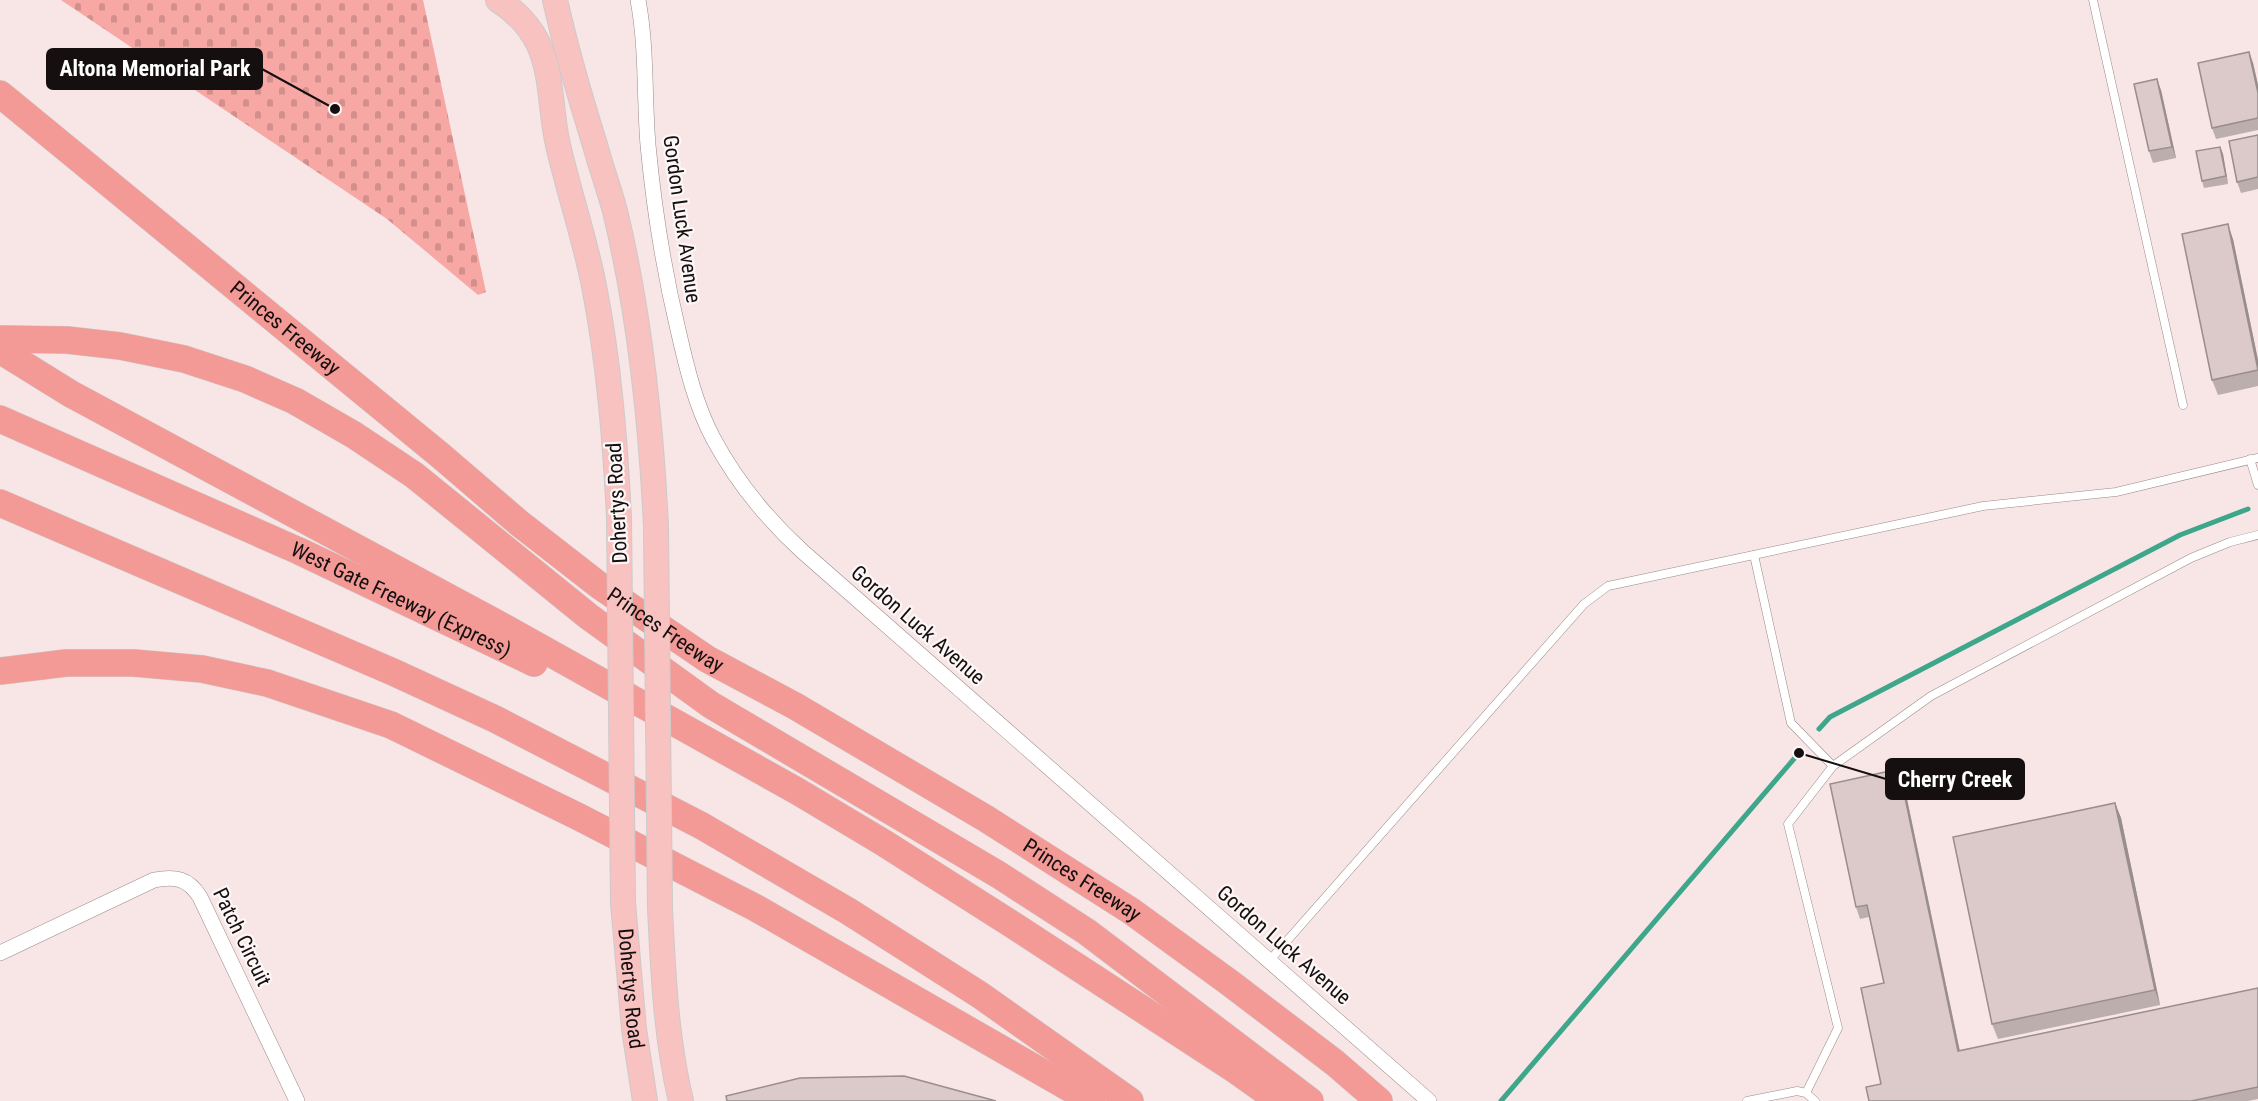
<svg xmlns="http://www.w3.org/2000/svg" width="2258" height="1101" font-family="'Roboto Condensed',sans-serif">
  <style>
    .cemetery { fill: url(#cemetery-stones) }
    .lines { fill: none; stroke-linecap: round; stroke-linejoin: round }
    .stream { stroke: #3ea68a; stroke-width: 5 }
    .lane-casing { stroke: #998a89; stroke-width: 9 }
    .street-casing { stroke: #998a89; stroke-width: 16 }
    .primary-casing { stroke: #cccaca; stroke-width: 26 }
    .highway-casing { stroke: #cccaca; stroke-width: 28 }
    .lane { stroke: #fff; stroke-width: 8 }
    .street { stroke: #fff; stroke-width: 15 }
    .primary { stroke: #f8c2c1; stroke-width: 24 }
    .highway { stroke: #f39a97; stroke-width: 27 }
    .primary-bridge-casing { stroke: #cccaca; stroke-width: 26; stroke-linecap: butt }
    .primary-bridge { stroke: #f8c2c1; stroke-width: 24 }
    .wall { fill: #bcaead }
    .shaded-wall { fill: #998d8d }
    .building { fill: #dbcac9; stroke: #998d8d; stroke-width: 1.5 }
    .labels { text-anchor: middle; stroke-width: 4.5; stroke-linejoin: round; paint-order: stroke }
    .street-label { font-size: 21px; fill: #150f0f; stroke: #fdf6f6 }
    .leader { fill: none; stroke: #150f0f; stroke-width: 2 }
    .callout-dot { fill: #150f0f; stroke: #fdf6f6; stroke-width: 2 }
    .callout { fill: #150f0f; stroke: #150f0f; stroke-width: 2 }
    .callout-label { font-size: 22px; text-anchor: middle; font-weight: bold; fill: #fff }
  </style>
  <defs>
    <pattern id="cemetery-stones" width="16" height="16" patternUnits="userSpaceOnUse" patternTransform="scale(1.5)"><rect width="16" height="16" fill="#f7a7a4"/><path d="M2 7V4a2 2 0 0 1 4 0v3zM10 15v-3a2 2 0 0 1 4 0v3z" fill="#d38f8c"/></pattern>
  </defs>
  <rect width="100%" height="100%" fill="#f7e6e5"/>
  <polygon class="cemetery" points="61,0 423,0 486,292 478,295 387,219"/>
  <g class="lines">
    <g class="stream">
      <polyline points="1819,729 1830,717 2180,535 2248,509"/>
      <polyline points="1501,1101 1799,753"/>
    </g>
    <defs>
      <g id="lane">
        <polyline points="2093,0 2183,405"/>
        <polyline points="2250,459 2258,485"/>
        <polyline points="1754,555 1791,723 1833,766 1788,824 1838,1028 1806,1093"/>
        <polyline points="1833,766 1931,696 2191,558 2230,542 2258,535"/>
        <polyline points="1270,960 1584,604 1608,586 1983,506 2116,492 2258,458"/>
        <polyline points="1747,1101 1797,1091 1806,1093 1815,1101"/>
      </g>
      <g id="street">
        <path d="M638 0C647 48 644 97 648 145 654 209 664 272 679 334 687 369 696 406 713 438 736 481 766 518 802 551L1429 1101"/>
        <path d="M0 953 154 880C175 876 188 878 200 897L297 1101"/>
      </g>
      <g id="primary">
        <path d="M498 0C515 11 529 25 538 43 553 75 550 111 558 145 569 193 585 239 594 286 609 362 615 440 619 517"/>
        <path d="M555 0C566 49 580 97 595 145 601 167 609 189 615 211 640 315 651 420 656 527"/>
        <path id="s1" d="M623 903 634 1029 645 1101"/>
        <path d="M660 908C663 972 666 1039 681 1101"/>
      </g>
      <g id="highway">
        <path id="s2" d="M0 94 441 456 519 523 600 586 707 659 795 706 985 818 1131 911 1230 983 1335 1063 1379 1101"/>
        <polyline points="0,339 67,340 120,346 184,359 245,379 295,401 354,435 414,475 588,616 711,705 999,875 1087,932 1310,1101"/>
        <polyline points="0,350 71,394 498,624 797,791 884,843 1013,925 1237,1071 1279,1101"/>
        <path id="s3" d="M0 419 299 551 534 663"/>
        <polyline points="0,503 393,672 495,719 702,826 848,911 980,995 1130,1101"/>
        <polyline points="0,671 66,663 134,663 202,669 267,683 391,725 577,816 756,908 1092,1101"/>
      </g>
    </defs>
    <use href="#lane" class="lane-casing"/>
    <use href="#street" class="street-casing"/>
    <use href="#primary" class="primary-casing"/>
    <use href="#highway" class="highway-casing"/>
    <use href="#lane" class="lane"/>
    <use href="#street" class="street"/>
    <use href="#primary" class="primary"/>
    <use href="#highway" class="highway"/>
    <defs>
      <g id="primary-bridge">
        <polyline points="619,517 623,903"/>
        <polyline points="656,527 660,908"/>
      </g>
    </defs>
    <use href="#primary-bridge" class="primary-bridge-casing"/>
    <use href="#primary-bridge" class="primary-bridge"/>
  </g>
  <g class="wall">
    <polygon points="2249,52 2253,63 2258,85 2258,130 2216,139 2212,128"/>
    <polygon points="2161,90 2176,158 2153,163 2149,151"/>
    <polygon points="2258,135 2258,189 2241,193 2237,182"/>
    <polygon points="2220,147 2223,154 2228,184 2204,188 2202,181"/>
    <polygon points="2233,239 2258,360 2258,386 2218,395 2212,380"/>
    <polygon points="1903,780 1960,1051 2258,988 2258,1099 2248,1101 1869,1101 1881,1084 1884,983 1869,917 1860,919 1856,907"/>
    <polygon points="2115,803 2121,818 2160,1005 1998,1039 1992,1024"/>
  </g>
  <g class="shaded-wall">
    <polygon points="2249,52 2253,63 2258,85 2258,93"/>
    <polygon points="2157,79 2161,90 2176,158 2172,147"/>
    <polygon points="2220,147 2223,154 2228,184 2226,176"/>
    <polygon points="2228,224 2233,239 2258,360 2258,371"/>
    <polygon points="1899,769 1903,780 1962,1062 1958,1051"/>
    <polygon points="2115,803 2121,818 2160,1005 2155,990"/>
  </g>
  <g class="building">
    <polygon points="2249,52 2258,93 2258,118 2212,128 2198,63"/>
    <polygon points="2157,79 2172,147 2149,151 2134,84"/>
    <polygon points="2258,135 2258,177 2237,182 2229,141"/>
    <polygon points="2220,147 2226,176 2202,181 2196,151"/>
    <polygon points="2228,224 2258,370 2212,380 2182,234"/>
    <polygon points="1899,769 1958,1051 2258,988 2258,1087 2191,1101 1869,1101 1866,1087 1881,1084 1861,988 1884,983 1867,905 1856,907 1830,784"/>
    <polygon points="2115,803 2155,990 1992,1024 1953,837"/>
    <polygon points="904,1076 996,1101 727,1101 726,1096 800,1078"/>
  </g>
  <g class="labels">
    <g class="street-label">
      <text transform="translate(682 219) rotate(82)" y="7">Gordon Luck Avenue</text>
      <text dy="7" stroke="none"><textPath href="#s2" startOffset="369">Princes Freeway</textPath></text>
      <text transform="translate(617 503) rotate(-93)" y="7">Dohertys Road</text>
      <text dy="7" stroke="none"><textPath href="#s3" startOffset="440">West Gate Freeway (Express)</textPath></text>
      <text transform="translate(918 625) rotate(41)" y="7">Gordon Luck Avenue</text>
      <text dy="7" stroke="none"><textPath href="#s2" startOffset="855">Princes Freeway</textPath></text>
      <text dy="7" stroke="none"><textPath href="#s2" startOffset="1341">Princes Freeway</textPath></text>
      <text transform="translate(242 937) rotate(64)" y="7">Patch Circuit</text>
      <text transform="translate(1284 945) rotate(41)" y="7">Gordon Luck Avenue</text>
      <text dy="7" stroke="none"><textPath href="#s1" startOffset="86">Dohertys Road</textPath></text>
    </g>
  </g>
  <path class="leader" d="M335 109L262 69M1799 753L1886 779"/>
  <g class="callout-dot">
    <circle cx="335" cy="109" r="6"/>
    <circle cx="1799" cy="753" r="6"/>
  </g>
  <g class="callout">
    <rect x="47" y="49" width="215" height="40" rx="6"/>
    <rect x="1886" y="759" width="138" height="40" rx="6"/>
  </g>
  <g class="callout-label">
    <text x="155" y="76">Altona Memorial Park</text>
    <text x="1955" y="787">Cherry Creek</text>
  </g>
</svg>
